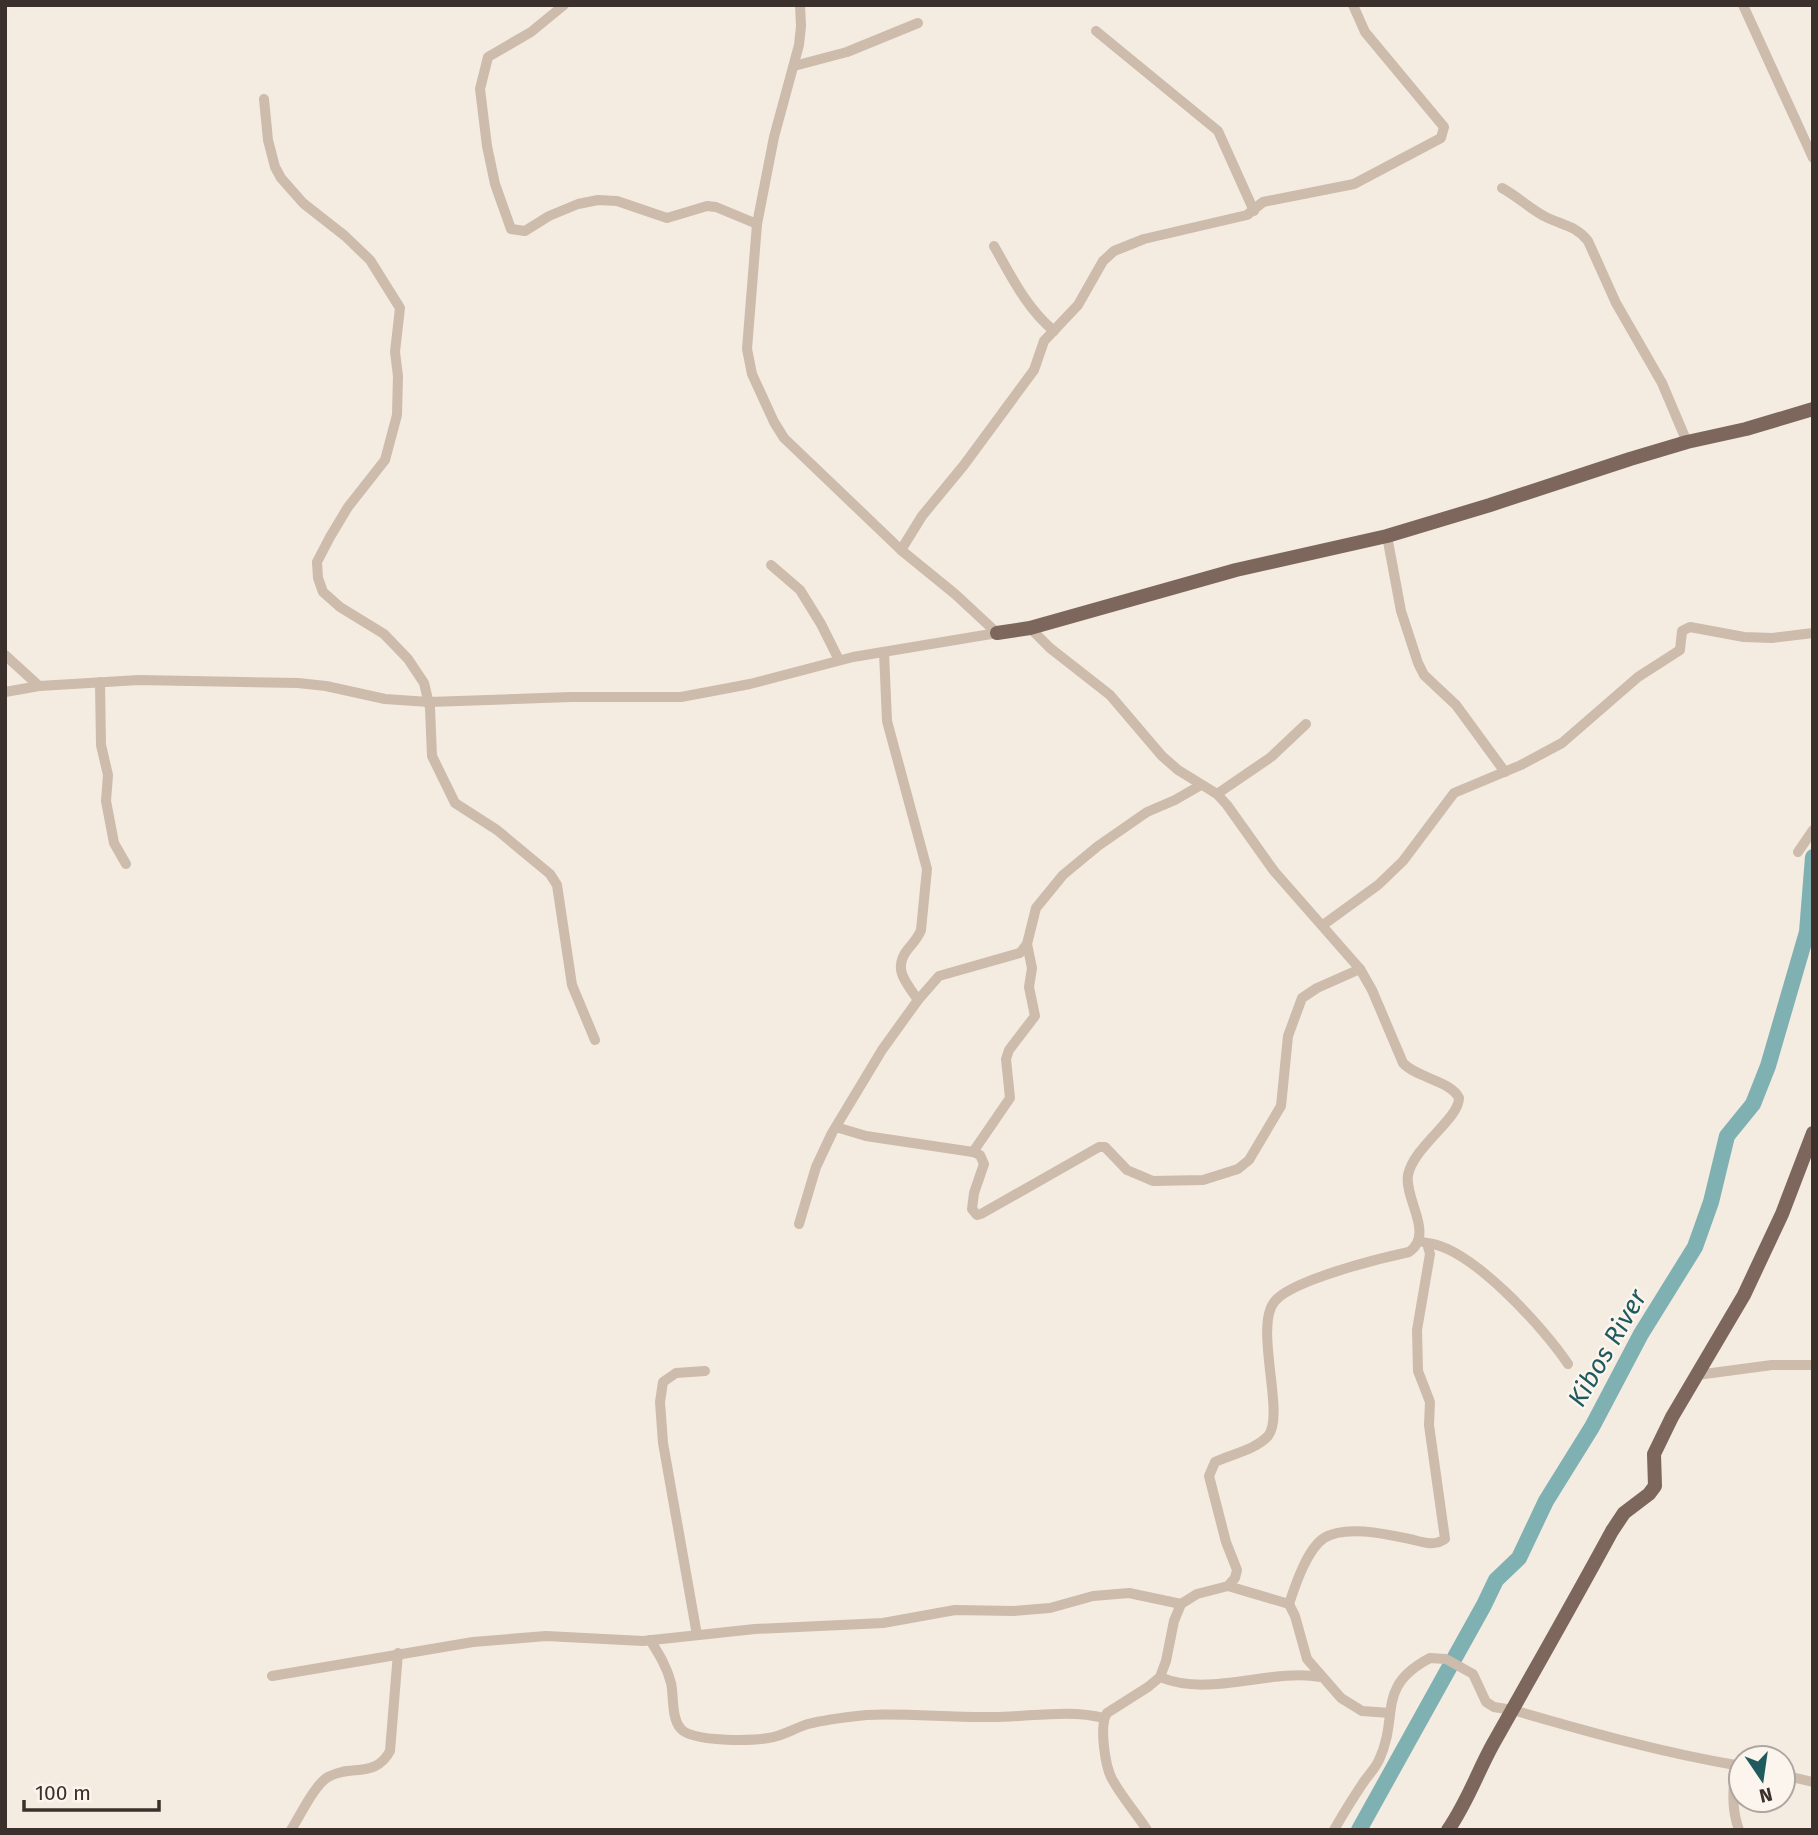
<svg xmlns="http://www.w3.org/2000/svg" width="1818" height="1835" font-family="'Fira Sans',sans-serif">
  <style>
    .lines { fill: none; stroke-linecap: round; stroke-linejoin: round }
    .river { stroke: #7fb0b2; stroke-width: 16 }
    .minor { stroke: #cdbbac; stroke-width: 10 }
    .major { stroke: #7d675c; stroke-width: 14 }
    .labels { text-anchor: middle; stroke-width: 5; stroke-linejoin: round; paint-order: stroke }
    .water-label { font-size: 26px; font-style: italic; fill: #1f5a5e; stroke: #fbf5ee }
  </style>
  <rect width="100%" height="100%" fill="#f4ebe1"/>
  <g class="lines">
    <polyline class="river" points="1359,1830 1484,1605 1496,1580 1519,1558 1546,1501 1592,1427 1641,1334 1695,1247 1711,1202 1727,1136 1753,1104 1768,1066 1807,932 1813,857"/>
    <g class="minor">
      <polyline points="564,5 531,32 488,57 480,89 487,146 495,184 511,229 525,231 549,216 578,204 598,200 617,201 667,218 707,206 716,207 757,224"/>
      <polyline points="800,5 801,26 799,45 774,137 757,224 747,349 752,374 774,422 784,438 901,550 955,594 997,633"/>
      <polyline points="1743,5 1813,158"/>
      <polyline points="1096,31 1218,131 1254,211"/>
      <polyline points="794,66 847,52 918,23"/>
      <polyline points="264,99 268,140 275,167 281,178 303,203 345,236 370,260 400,308 395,352 398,376 397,415 385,460 348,507 330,537 317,562 318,578 323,592 340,607 384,634 408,659 424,683 430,708 432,756 455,803 497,830 550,874 557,885 572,985 595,1040"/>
      <path d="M1502 188C1517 196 1529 208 1544 216 1560 225 1576 225 1588 241L1616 303 1662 383 1687 442"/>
      <path d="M994 246C1011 276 1027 309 1054 331"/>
      <polyline points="1387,536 1401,611 1418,663 1424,675 1456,705 1505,772"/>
      <polyline points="901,550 922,516 964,465 1034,370 1044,341 1078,305 1103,261 1114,251 1144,239 1247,215 1263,202 1354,184 1441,138 1444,127 1365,32 1353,5"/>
      <polyline points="771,565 800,590 821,624 839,660"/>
      <path d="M1030 628 1050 648 1110 695 1162 756 1178 770 1217 794 1227 805 1274 871 1360 969 1372 990 1403 1063C1417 1078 1451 1081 1459 1098 1459 1119 1414 1146 1408 1175 1404 1199 1435 1234 1409 1252 1381 1258 1292 1280 1275 1301 1253 1326 1286 1415 1268 1436 1255 1450 1232 1454 1215 1462L1209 1476 1226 1542 1237 1570 1235 1578 1228 1586 1197 1594 1181 1604 1174 1621 1166 1661 1160 1677 1148 1687 1107 1713C1099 1725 1105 1766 1112 1779 1121 1796 1136 1813 1147 1830"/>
      <path d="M884 652 887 721 927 869 921 930C918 938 913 943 908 949 892 969 906 982 918 1000"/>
      <polyline points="5,655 39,686"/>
      <polyline points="100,682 101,745 108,775 106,801 114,843 126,864"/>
      <polyline points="5,692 39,686 139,680 298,683 326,686 385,699 429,702 571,697 681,697 750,684 853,657 997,633"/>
      <polyline points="1217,794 1271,757 1306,724"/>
      <polyline points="1798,852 1813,830"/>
      <polyline points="1323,925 1378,885 1403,861 1454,793 1521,765 1562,743 1638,677 1680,650 1682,631 1690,627 1744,637 1772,638 1813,633"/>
      <polyline points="836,1127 866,1136 973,1152 980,1155 984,1164 974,1193 972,1209 977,1215 981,1214 1099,1147 1105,1147 1127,1170 1153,1181 1203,1180 1238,1169 1249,1160 1281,1106 1288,1036 1302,998 1317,988 1360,969"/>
      <polyline points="973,1152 1010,1098 1006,1059 1009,1050 1035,1016 1029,987 1032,968 1027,944"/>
      <polyline points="799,1224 816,1167 832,1133 882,1050 918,1000 939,976 1020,953 1027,944 1036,908 1063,875 1098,846 1147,812 1175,800 1201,785"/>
      <path d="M1427 1243C1471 1247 1544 1328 1568 1364"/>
      <polyline points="1697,1375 1772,1365 1813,1365"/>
      <polyline points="1228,1586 1289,1604 1295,1616 1307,1659 1341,1698 1362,1711 1390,1713"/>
      <path d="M1289 1604C1295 1586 1307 1549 1324 1538 1346 1524 1390 1535 1414 1540 1425 1543 1435 1546 1445 1539L1429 1425 1430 1402 1418 1371 1417 1330 1430 1254 1427 1243 1419 1241"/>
      <polyline points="697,1635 663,1443 660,1402 663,1382 676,1373 705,1371"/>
      <path d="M650 1640C659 1654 667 1667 671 1683 674 1696 671 1718 681 1729 693 1742 751 1741 768 1738 784 1736 794 1728 808 1724 827 1719 847 1717 866 1715 908 1713 951 1718 993 1717 1030 1717 1068 1709 1104 1718"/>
      <polyline points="272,1676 473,1642 546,1636 643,1641 755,1629 883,1623 955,1610 1014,1611 1050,1608 1093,1596 1129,1593 1181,1604"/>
      <path d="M1160 1677C1210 1698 1269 1668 1321 1677"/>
      <path d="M1736 1765C1733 1789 1731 1808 1739 1830"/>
      <polyline points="1783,1775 1813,1782"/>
      <path d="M291 1830C300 1816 315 1784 328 1777 351 1764 375 1779 390 1751L398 1653"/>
      <path d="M1334 1830C1343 1814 1353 1798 1363 1783 1368 1775 1375 1769 1379 1760 1400 1715 1375 1687 1430 1658L1446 1659 1473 1674 1486 1702 1494 1707 1513 1710C1589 1732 1663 1753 1741 1766"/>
    </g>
    <g class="major">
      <polyline points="997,633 1030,628 1236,570 1387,536 1490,505 1630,459 1687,442 1746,429 1813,409"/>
      <path d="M1448 1830C1468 1801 1477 1773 1493 1744 1533 1673 1573 1603 1612 1531L1624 1513 1649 1494 1655 1486 1654 1454 1672 1417 1744 1295 1782 1214 1813 1133"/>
    </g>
  </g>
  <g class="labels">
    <g class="water-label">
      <text transform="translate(1607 1348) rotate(-60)" y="9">Kibos River</text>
    </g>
  </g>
  <rect width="1818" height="1835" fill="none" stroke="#3b302b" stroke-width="14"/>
  <g transform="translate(1762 1779) rotate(167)"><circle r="33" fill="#fbf5ee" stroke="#aea6a0" stroke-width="2"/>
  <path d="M0-5L12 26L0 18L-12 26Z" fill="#1f5a5e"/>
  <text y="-10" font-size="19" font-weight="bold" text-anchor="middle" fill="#3b302b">N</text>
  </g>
  <path d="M24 1800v10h135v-10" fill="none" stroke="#3b302b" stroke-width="3.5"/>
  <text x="35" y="1800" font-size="21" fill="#3b302b" stroke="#fbf5ee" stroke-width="5" paint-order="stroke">100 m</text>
</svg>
